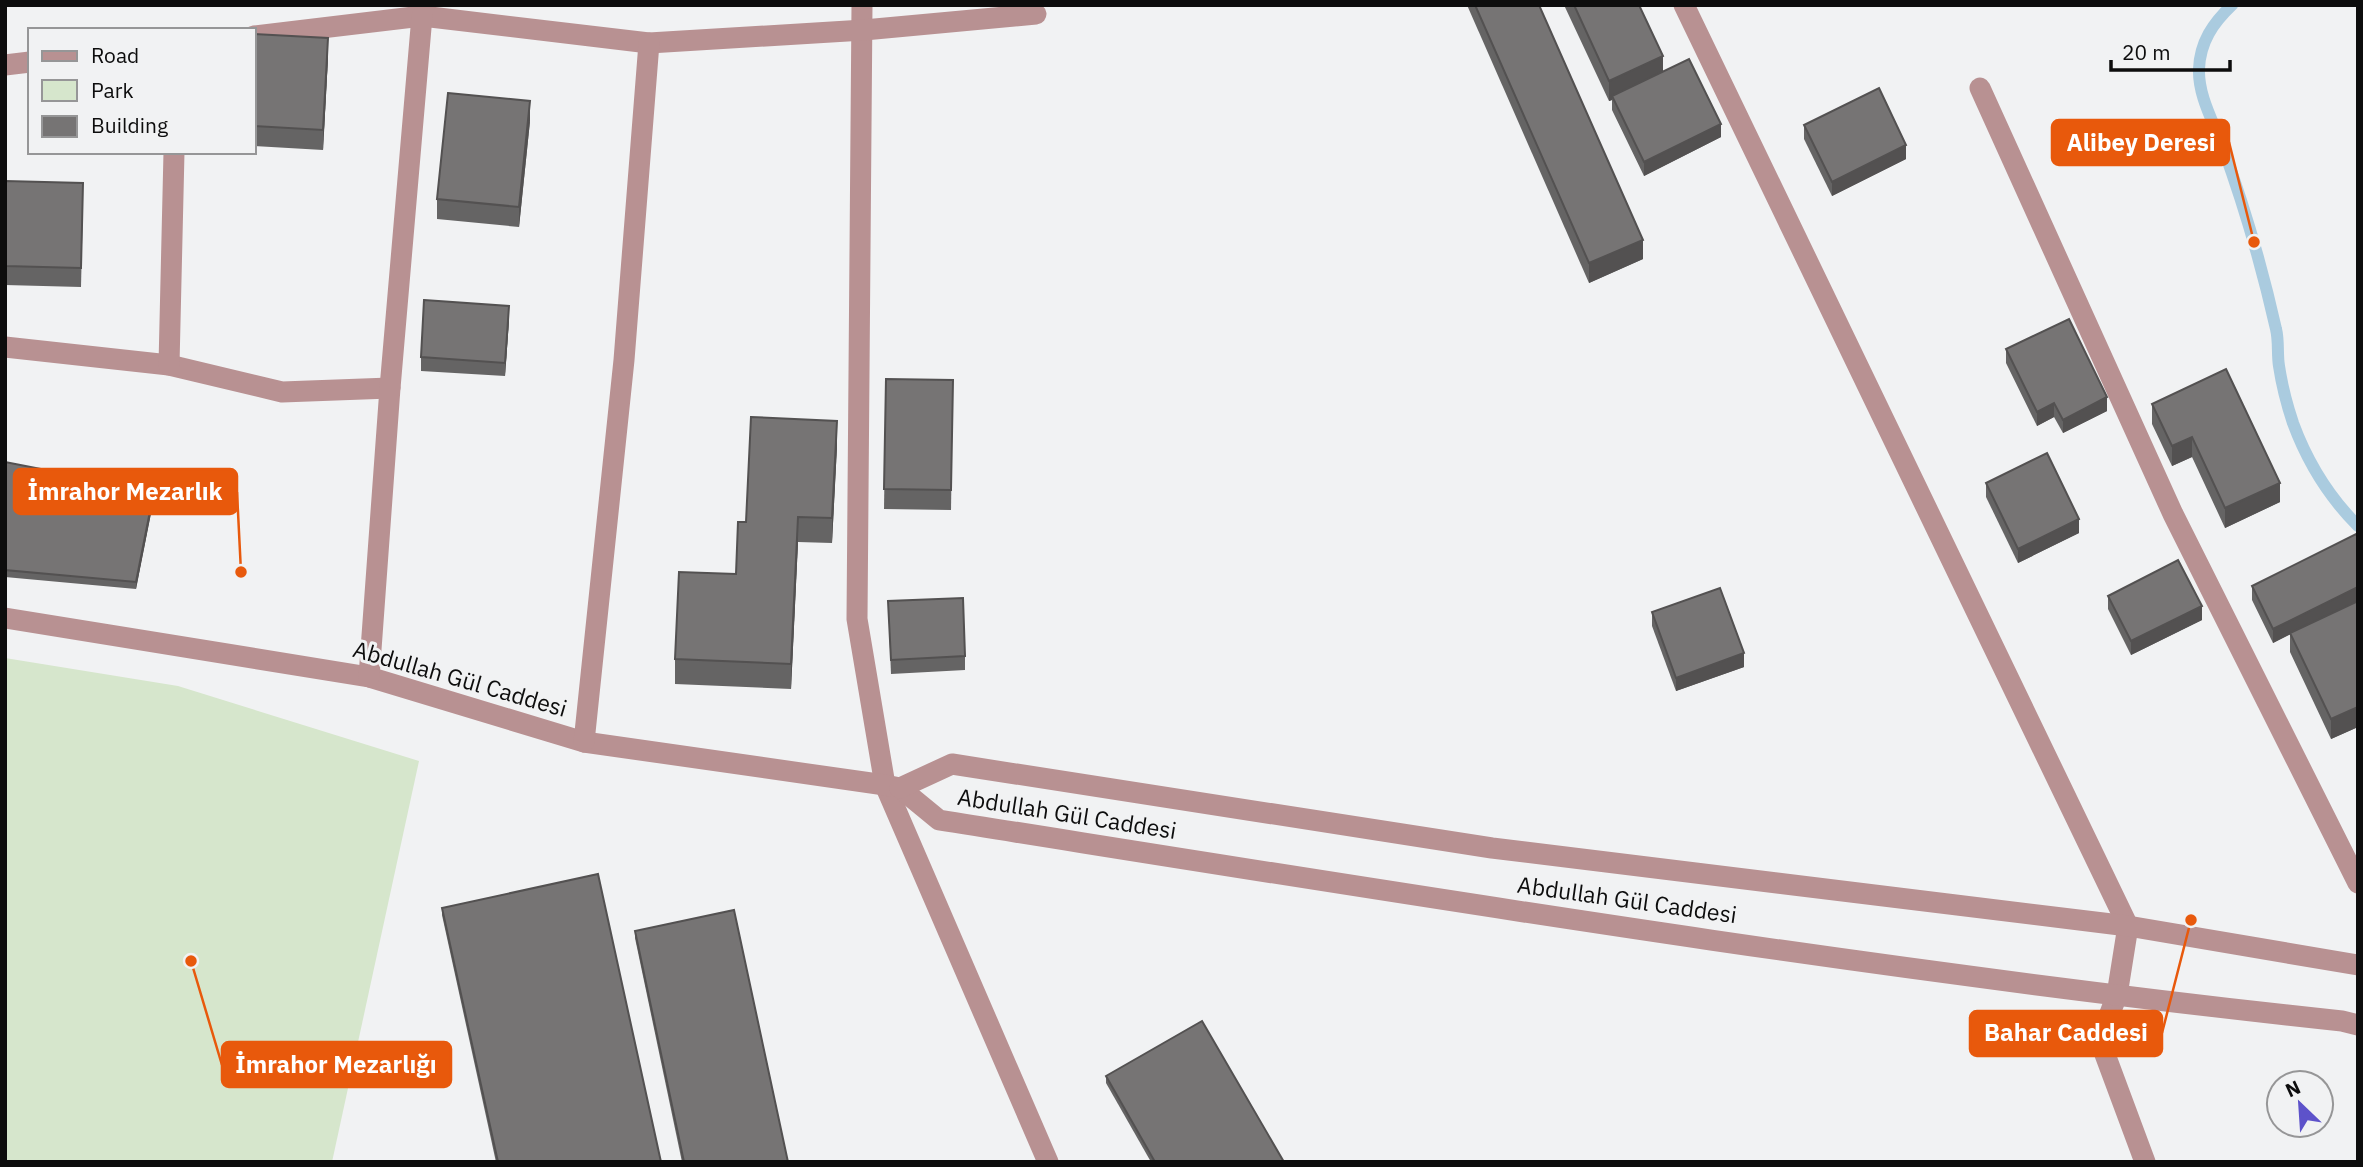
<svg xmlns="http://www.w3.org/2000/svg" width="2363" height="1167" font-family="'IBM Plex Sans',sans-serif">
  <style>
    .green { fill: #d6e6cc }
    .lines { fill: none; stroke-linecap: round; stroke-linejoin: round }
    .stream { stroke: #aacbdf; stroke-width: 12 }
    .minor { stroke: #b89192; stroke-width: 21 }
    .wall { fill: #656464 }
    .shaded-wall { fill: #535151 }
    .building { fill: #767474; stroke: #535151; stroke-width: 2 }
    .labels { text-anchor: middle; stroke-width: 6; stroke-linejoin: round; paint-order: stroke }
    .street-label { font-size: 23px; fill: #0d0d0d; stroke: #f1f2f3 }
    .leader { fill: none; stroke: #e8590c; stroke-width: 2.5 }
    .callout-dot { fill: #e8590c; stroke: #f1f2f3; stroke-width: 2.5 }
    .callout { fill: #e8590c; stroke: #e8590c; stroke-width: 2.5 }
    .callout-label { font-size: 24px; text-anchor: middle; font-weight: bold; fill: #fff }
  </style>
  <rect width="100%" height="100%" fill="#f1f2f3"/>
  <polygon class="green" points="5,658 178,686 419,761 332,1162 5,1162"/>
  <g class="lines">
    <path class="stream" d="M2232 5C2213 23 2200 42 2199 69 2198 95 2213 121 2222 145 2244 205 2262 267 2276 329 2279 341 2277 354 2279 366 2282 386 2287 405 2293 423 2307 461 2329 497 2358 526"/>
    <g class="minor">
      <polyline points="862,5 857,619 885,785 1048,1162"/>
      <polyline points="1684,5 2128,926 2117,995 2102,1034 2103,1049 2145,1162"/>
      <polyline points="254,36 422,16 649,43 864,30 1036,14"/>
      <polyline points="5,65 30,62"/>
      <polyline points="1980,88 2173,514 2358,883"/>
      <polyline points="5,347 169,365 282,392 390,388"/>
      <polyline points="169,365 174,152"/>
      <path d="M5 618 369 677 584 742 885 785 900 788 939 820C1406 894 1872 971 2342 1021L2358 1025"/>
      <polyline points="369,677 390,388 422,16"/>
      <polyline points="584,742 624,360 649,43"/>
      <polyline points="900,788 952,764 1492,848 2128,926 2358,965"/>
    </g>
  </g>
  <g class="wall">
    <polygon points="1467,5 1539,5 1643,259 1589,283"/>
    <polygon points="1564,5 1639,5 1663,71 1721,137 1644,176 1612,110 1612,100 1609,101"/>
    <polygon points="254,34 328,58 323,150 254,146"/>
    <polygon points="530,121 519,227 437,219 437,199"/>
    <polygon points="1804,125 1906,159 1832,196 1804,139"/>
    <polygon points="5,181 83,203 81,287 5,285"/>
    <polygon points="509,320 505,376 421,371 421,357"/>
    <polygon points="2006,349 2107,411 2063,433 2054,417 2037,426 2006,363"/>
    <polygon points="886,379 953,380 951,510 884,509"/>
    <polygon points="2152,404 2280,502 2225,528 2192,457 2172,466 2152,424"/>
    <polygon points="837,446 832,543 798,542 791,689 675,684 675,659 736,574"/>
    <polygon points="5,462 154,498 136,589 5,577"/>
    <polygon points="1986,483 2079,533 2018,563 1986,497"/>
    <polygon points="2252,586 2358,601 2358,727 2331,739 2290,652 2290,634 2273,643 2252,600"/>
    <polygon points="2108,596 2202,620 2131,655 2108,609"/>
    <polygon points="888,601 965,656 965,670 891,674"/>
    <polygon points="1652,612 1744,667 1676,691 1652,626"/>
    <polygon points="442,908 661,1162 496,1162 442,915"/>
    <polygon points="635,931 788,1162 682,1162 635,938"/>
    <polygon points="1106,1076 1284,1162 1151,1162 1106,1083"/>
  </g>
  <g class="shaded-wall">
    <polygon points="328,38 328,58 323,150 323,130"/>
    <polygon points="1663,56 1663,76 1612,96 1612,100 1609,101 1609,81"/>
    <polygon points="530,101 530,121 519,227 519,207"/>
    <polygon points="1721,124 1721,137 1644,176 1644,162"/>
    <polygon points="1906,145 1906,159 1832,196 1832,182"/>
    <polygon points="1643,240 1643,259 1589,283 1589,263"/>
    <polygon points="509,306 509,320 505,376 505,363"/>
    <polygon points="2107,397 2107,411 2063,433 2063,420"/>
    <polygon points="2054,403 2054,417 2037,426 2037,412"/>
    <polygon points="837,421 837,446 832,543 832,518"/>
    <polygon points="2192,437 2192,457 2172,466 2172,446"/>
    <polygon points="2280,483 2280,502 2225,528 2225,508"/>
    <polygon points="154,491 154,498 136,589 136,582"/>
    <polygon points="798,517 798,542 791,689 791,664"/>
    <polygon points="2079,519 2079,533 2018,563 2018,549"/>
    <polygon points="2358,587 2358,601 2273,643 2273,629"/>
    <polygon points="2202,606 2202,620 2131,655 2131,641"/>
    <polygon points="1744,653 1744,667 1676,691 1676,678"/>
    <polygon points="2358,707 2358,727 2331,739 2331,719"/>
  </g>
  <g class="building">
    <polygon points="1475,5 1539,5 1643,240 1589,263"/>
    <polygon points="1574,5 1639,5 1663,56 1609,81"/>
    <polygon points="254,34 328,38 323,130 254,126"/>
    <polygon points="1689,59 1721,124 1644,162 1612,96"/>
    <polygon points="1879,88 1906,145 1832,182 1804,125"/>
    <polygon points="448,93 530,101 519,207 437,199"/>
    <polygon points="5,181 83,183 81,268 5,266"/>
    <polygon points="424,300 509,306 505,363 421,357"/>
    <polygon points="2069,319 2107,397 2063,420 2054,403 2037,412 2006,349"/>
    <polygon points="2226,369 2280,483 2225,508 2192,437 2172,446 2152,404"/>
    <polygon points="886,379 953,380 951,490 884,489"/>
    <polygon points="751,417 837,421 832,518 798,517 791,664 675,659 679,572 736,574 738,522 746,522"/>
    <polygon points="2047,453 2079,519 2018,549 1986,483"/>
    <polygon points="5,462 154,491 136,582 5,570"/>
    <polygon points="2356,534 2358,538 2358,587 2273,629 2252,586"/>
    <polygon points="2178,560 2202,606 2131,641 2108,596"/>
    <polygon points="1720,588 1744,653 1676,678 1652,612"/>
    <polygon points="963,598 965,656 891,660 888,601"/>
    <polygon points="2358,601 2358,707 2331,719 2290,633"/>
    <polygon points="598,874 661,1162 498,1162 442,908"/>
    <polygon points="734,910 788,1162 684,1162 635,931"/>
    <polygon points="1202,1021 1284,1162 1155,1162 1106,1076"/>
  </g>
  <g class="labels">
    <g class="street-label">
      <text transform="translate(460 679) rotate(16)" y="8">Abdullah Gül Caddesi</text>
      <text transform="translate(1067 814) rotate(9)" y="8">Abdullah Gül Caddesi</text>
      <text transform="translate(1627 900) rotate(8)" y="8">Abdullah Gül Caddesi</text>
    </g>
  </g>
  <path class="leader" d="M2254 242L2229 142M241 572L237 492M2191 920L2162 1033M191 961L222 1065"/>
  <g class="callout-dot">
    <circle cx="2254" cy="242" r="7"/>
    <circle cx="241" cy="572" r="7"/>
    <circle cx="2191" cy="920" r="7"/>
    <circle cx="191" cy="961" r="7"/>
  </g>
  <g class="callout">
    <rect x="2052" y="120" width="177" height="45" rx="7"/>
    <rect x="14" y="469" width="223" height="45" rx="7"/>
    <rect x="1970" y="1011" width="192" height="45" rx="7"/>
    <rect x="222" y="1042" width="229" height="45" rx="7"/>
  </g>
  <g class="callout-label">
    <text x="2141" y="151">Alibey Deresi</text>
    <text x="125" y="500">İmrahor Mezarlık</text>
    <text x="2066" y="1041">Bahar Caddesi</text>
    <text x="336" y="1073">İmrahor Mezarlığı</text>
  </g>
  <rect width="2363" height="1167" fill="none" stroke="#0d0d0d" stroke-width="14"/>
  <rect x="28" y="28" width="228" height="126" fill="#f1f2f3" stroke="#969697" stroke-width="2"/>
  <rect x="42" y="51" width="35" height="10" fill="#b89192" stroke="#969697" stroke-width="2"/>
  <text x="91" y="63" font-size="21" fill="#0d0d0d">Road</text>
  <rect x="42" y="80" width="35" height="21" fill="#d6e6cc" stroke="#969697" stroke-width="2"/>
  <text x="91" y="98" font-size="21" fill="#0d0d0d">Park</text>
  <rect x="42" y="116" width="35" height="21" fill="#767474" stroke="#969697" stroke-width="2"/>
  <text x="91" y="133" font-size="21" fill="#0d0d0d">Building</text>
  <g transform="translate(2300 1104) rotate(335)"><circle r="33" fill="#f1f2f3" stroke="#969697" stroke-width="2"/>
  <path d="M0-5L12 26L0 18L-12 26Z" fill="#5d52ca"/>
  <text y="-10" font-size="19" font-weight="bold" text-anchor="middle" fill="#0d0d0d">N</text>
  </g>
  <path d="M2111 60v10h119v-10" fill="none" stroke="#0d0d0d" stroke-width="3.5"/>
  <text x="2122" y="60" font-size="21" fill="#0d0d0d" stroke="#f1f2f3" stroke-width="5" paint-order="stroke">20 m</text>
</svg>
